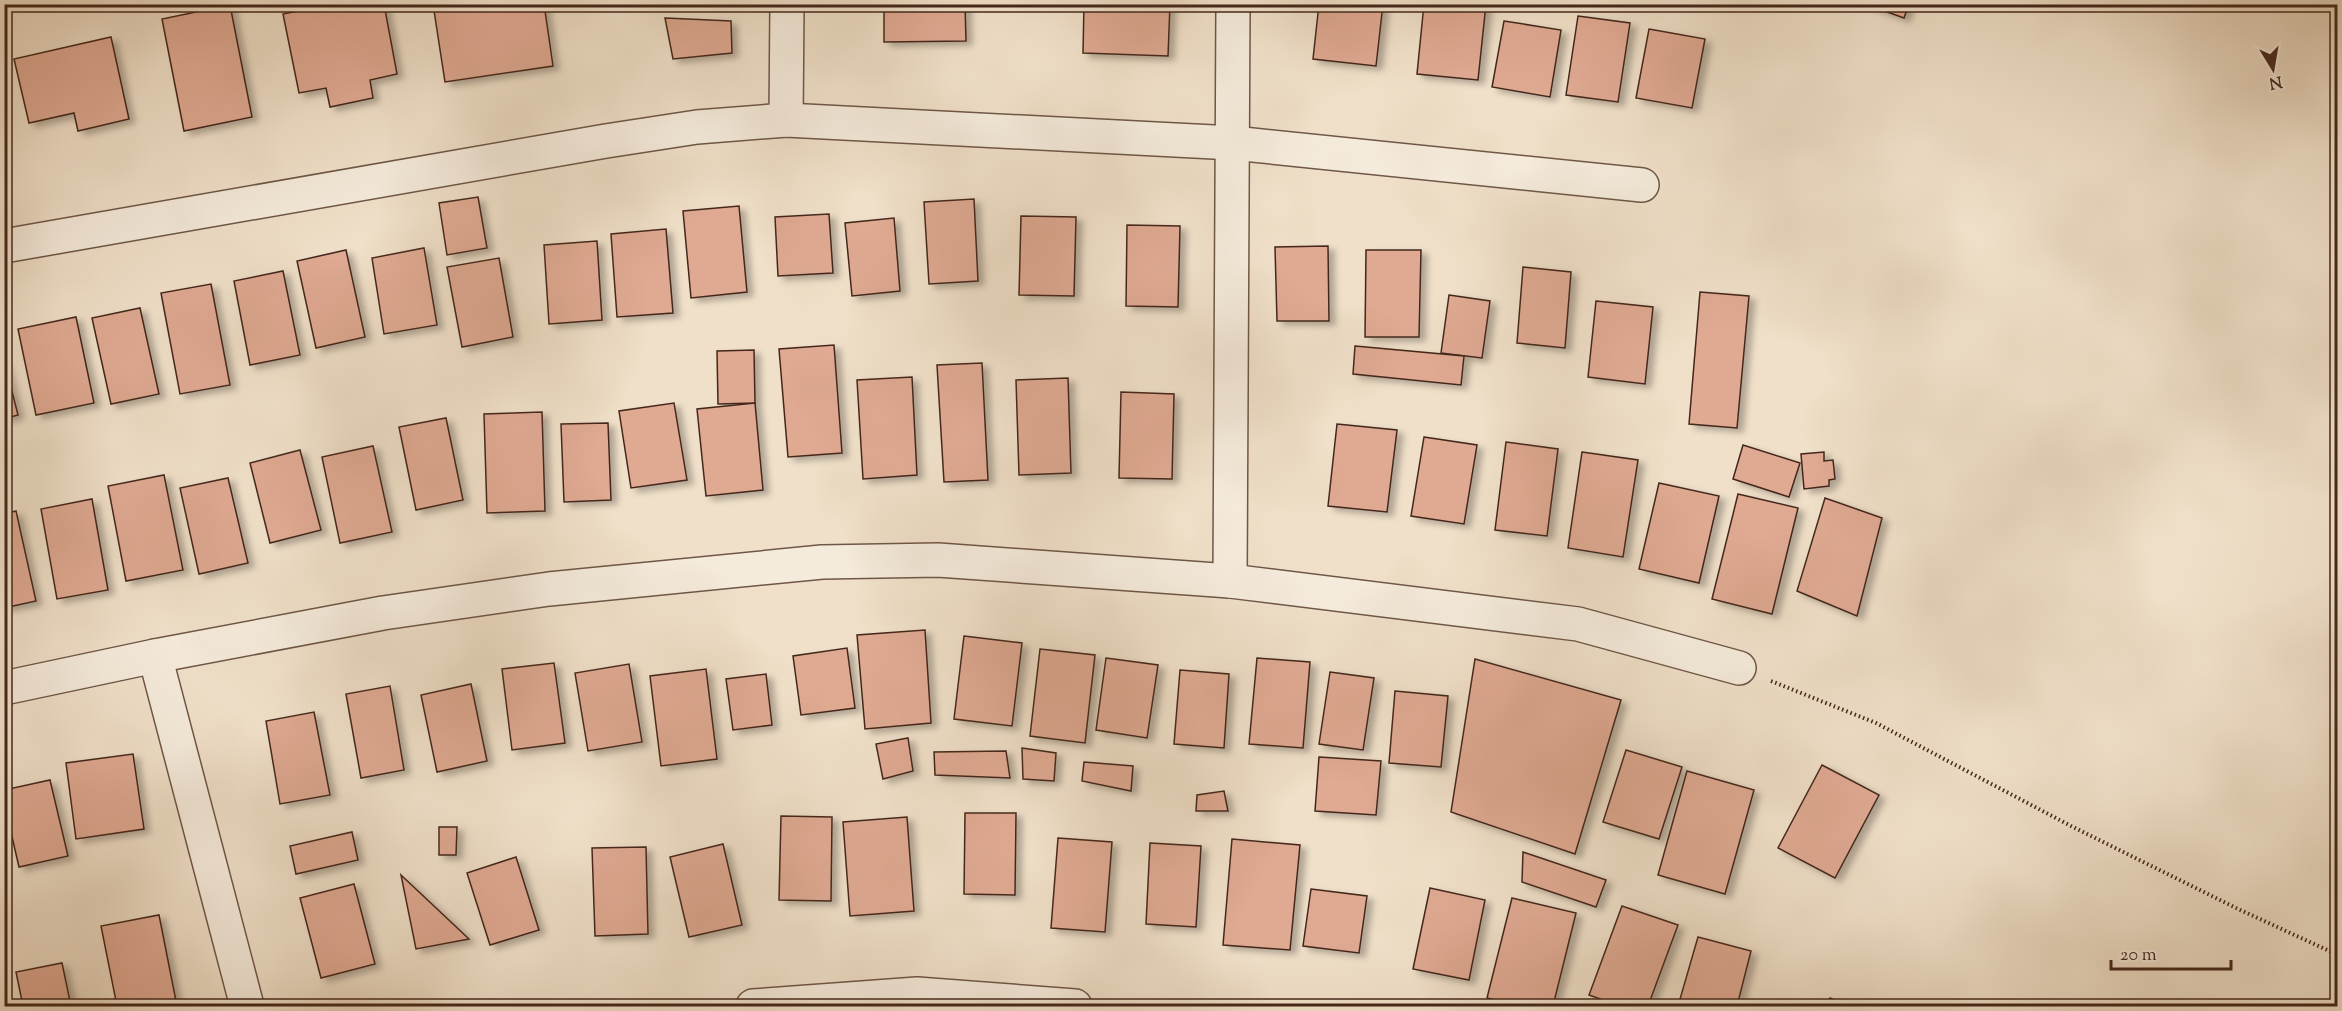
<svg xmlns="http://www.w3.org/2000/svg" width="2342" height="1011" font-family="'Sorts Mill Goudy',serif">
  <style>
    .building { fill: #dfa992; stroke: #44281b; stroke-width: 1.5; filter: url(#shadow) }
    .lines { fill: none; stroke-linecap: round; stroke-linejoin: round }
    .minor-casing { stroke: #6f5646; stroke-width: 36 }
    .path { stroke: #44281b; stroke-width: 4; stroke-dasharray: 1.5 3; stroke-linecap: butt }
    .minor { stroke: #f5ebdc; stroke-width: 33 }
  </style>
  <defs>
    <filter id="shadow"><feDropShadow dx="6" dy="4" stdDeviation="3" flood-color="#0004"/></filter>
  </defs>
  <rect width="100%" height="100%" fill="#f0e0c9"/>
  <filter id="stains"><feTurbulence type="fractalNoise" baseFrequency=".00333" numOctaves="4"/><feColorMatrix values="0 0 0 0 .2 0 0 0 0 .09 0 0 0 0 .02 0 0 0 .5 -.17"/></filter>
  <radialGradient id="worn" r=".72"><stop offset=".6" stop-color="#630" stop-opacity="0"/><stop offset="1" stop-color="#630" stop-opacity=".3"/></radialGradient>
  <g class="building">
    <polygon points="334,4 384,4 397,74 370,80 373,98 330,107 326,88 299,93 283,14"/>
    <polygon points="433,4 544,4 553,66 445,82"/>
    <polygon points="884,4 965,4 966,41 884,42"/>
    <polygon points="1084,4 1170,4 1168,56 1083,53"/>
    <polygon points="1319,4 1383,4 1376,66 1313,59"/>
    <polygon points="1424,4 1486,4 1478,80 1417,74"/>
    <polygon points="1865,4 1909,4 1904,18"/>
    <polygon points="230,5 252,117 184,131 162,19"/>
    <polygon points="1578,16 1630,23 1618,102 1566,95"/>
    <polygon points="665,18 731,21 732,53 673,59"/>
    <polygon points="1504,21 1561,30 1550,97 1492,87"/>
    <polygon points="1649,29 1705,39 1692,108 1636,98"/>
    <polygon points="111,37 129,119 78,131 74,113 29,123 14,59"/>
    <polygon points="478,197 487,248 447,255 439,203"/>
    <polygon points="974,199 978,281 929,284 924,202"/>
    <polygon points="739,206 747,292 691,298 683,211"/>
    <polygon points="829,214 833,273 778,276 775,217"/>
    <polygon points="1021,216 1076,217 1074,296 1019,295"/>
    <polygon points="894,218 900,291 852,296 845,223"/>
    <polygon points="1127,225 1180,226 1178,307 1126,306"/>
    <polygon points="666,229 673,313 617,317 611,234"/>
    <polygon points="597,241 602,320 549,324 544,245"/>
    <polygon points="1328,246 1329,321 1277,321 1275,247"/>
    <polygon points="424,248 437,325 384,334 372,258"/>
    <polygon points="346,250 365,337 316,348 297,261"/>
    <polygon points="1366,250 1421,250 1419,337 1365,337"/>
    <polygon points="499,258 513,337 462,347 447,267"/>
    <polygon points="1523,267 1571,272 1565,348 1517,343"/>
    <polygon points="283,271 300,355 250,365 234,281"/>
    <polygon points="211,284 230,385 180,394 161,293"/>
    <polygon points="1700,292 1749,296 1737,428 1689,424"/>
    <polygon points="1449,295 1490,301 1482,358 1441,353"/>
    <polygon points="1596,301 1653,307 1645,384 1588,377"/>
    <polygon points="140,308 159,394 111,404 92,318"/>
    <polygon points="76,317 94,403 36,415 18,329"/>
    <polygon points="834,345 842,453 788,457 779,349"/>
    <polygon points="1355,346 1464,356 1461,385 1353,374"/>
    <polygon points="754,350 755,403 718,404 717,351"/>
    <polygon points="4,360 18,415 4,419"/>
    <polygon points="982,363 988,480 944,482 937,365"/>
    <polygon points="912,377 917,475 863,479 857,380"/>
    <polygon points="1068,378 1071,473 1019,475 1016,380"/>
    <polygon points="1121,392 1174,394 1172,479 1119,478"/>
    <polygon points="674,403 687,480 631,488 619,411"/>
    <polygon points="755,403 763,490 706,496 697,409"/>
    <polygon points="542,412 545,511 487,513 484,414"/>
    <polygon points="446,418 463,500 416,510 399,427"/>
    <polygon points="608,423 611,500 564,502 561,424"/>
    <polygon points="1337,424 1397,430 1387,512 1328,506"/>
    <polygon points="1424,437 1477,445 1464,524 1411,516"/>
    <polygon points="1506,442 1558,449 1547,536 1495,530"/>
    <polygon points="1743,445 1800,463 1789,497 1733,479"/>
    <polygon points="373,446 392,532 340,543 322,457"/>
    <polygon points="300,450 321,530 270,543 250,463"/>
    <polygon points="1582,452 1638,460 1623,557 1568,548"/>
    <polygon points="1824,452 1824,461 1833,460 1835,479 1829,480 1829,486 1804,489 1801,454"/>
    <polygon points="164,475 183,570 126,581 108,486"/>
    <polygon points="228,478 248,563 199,574 180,488"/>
    <polygon points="1659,483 1719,496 1699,583 1639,569"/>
    <polygon points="1738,494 1798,508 1772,614 1712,599"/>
    <polygon points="1825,498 1882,518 1857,616 1797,591"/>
    <polygon points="92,499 108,590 57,599 41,509"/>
    <polygon points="16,511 36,601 4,608 4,514"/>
    <polygon points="925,630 931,723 865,729 857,635"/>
    <polygon points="964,636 1022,643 1012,726 954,719"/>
    <polygon points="847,648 855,708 801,715 793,656"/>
    <polygon points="1040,649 1095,655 1085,743 1030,736"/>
    <polygon points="1106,658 1158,665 1147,738 1096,730"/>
    <polygon points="1257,658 1310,662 1303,748 1249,744"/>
    <polygon points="1475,659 1621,700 1575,854 1451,812"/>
    <polygon points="554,663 565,743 512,750 502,669"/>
    <polygon points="629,664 642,742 588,751 575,673"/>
    <polygon points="706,669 717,759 661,766 650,676"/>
    <polygon points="1180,670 1229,674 1224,748 1174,744"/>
    <polygon points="1330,672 1374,678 1363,750 1319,744"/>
    <polygon points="766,674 772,725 733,730 726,679"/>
    <polygon points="471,684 487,761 437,772 421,695"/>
    <polygon points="390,686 404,770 361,778 346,694"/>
    <polygon points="1395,691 1448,696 1441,767 1389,763"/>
    <polygon points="314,712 330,795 280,804 266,721"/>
    <polygon points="908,738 913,771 883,779 876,744"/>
    <polygon points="1022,748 1056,753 1054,781 1023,779"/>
    <polygon points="1626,750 1682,767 1659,839 1603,822"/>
    <polygon points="1006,751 1010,778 935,775 934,752"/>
    <polygon points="133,754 144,829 76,839 66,763"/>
    <polygon points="1319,757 1381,761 1376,815 1315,811"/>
    <polygon points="1084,762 1133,766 1131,791 1082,781"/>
    <polygon points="1822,765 1879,795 1835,878 1778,848"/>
    <polygon points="1687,771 1754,790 1725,894 1658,875"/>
    <polygon points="50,780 68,856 19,867 4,802 4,790"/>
    <polygon points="1224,791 1228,811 1196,811 1197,795"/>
    <polygon points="965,813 1016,813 1015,895 964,894"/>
    <polygon points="781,816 832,817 831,901 779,900"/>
    <polygon points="907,817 914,911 850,916 843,822"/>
    <polygon points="439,827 457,827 456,855 439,855"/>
    <polygon points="352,832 358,860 296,874 290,846"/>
    <polygon points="1058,838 1112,842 1105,932 1051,928"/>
    <polygon points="1232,839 1300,845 1290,950 1223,945"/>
    <polygon points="1150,843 1201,846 1196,927 1146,924"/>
    <polygon points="723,844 742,925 689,937 670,857"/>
    <polygon points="646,847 648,934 595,936 592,848"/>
    <polygon points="1523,852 1606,880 1596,907 1522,882"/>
    <polygon points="516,857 539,930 490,945 467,873"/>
    <polygon points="401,875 469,939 416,949"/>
    <polygon points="354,884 375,964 321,978 300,898"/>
    <polygon points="1430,888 1485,900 1469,980 1413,969"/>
    <polygon points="1311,889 1367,896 1359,953 1303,946"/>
    <polygon points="1512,898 1576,913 1553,1006 1521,1006 1487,998"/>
    <polygon points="1622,906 1678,925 1648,1006 1620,1006 1589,995"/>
    <polygon points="159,915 177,1006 117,1006 101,926"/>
    <polygon points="1698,937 1751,951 1737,1006 1678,1006"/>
    <polygon points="62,963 71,1006 23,1006 16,972"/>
    <polygon points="1830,998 1849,1006 1826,1006"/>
  </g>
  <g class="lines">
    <defs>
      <g id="minor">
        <polyline points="786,120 787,4"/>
        <polyline points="4,246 606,141 697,127 786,120 1233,143 1642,185"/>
        <polyline points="1230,581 1233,4"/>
        <polyline points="155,656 247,1006"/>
        <polyline points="4,688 155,656 383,613 549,589 822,562 938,560 1230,581 1578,624 1739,668"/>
        <polyline points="753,1006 917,994 1075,1006"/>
      </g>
    </defs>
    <use href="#minor" class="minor-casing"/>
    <polyline class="path" points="1771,681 1876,723 2071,826 2236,908 2338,955"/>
    <use href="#minor" class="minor"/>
  </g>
  <rect width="2342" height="1011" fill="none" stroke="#f0e0c9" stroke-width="24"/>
  <rect x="6" y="6" width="2330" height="999" fill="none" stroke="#44281b" stroke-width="3"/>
  <rect x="12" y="12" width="2318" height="987" fill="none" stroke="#44281b" stroke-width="1.5"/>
  <g transform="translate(2273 69) rotate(169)" stroke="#f5ebdc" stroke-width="4.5" paint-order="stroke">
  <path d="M0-4.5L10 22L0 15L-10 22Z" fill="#44281b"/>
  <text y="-9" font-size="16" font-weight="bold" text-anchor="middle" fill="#44281b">N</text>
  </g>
  <path d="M2111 960v9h120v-9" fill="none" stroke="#44281b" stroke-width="3"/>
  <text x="2120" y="960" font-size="18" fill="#44281b" stroke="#f5ebdc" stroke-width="4.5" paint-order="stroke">20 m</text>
  <rect width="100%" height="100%" filter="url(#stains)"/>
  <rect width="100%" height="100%" fill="url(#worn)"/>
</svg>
